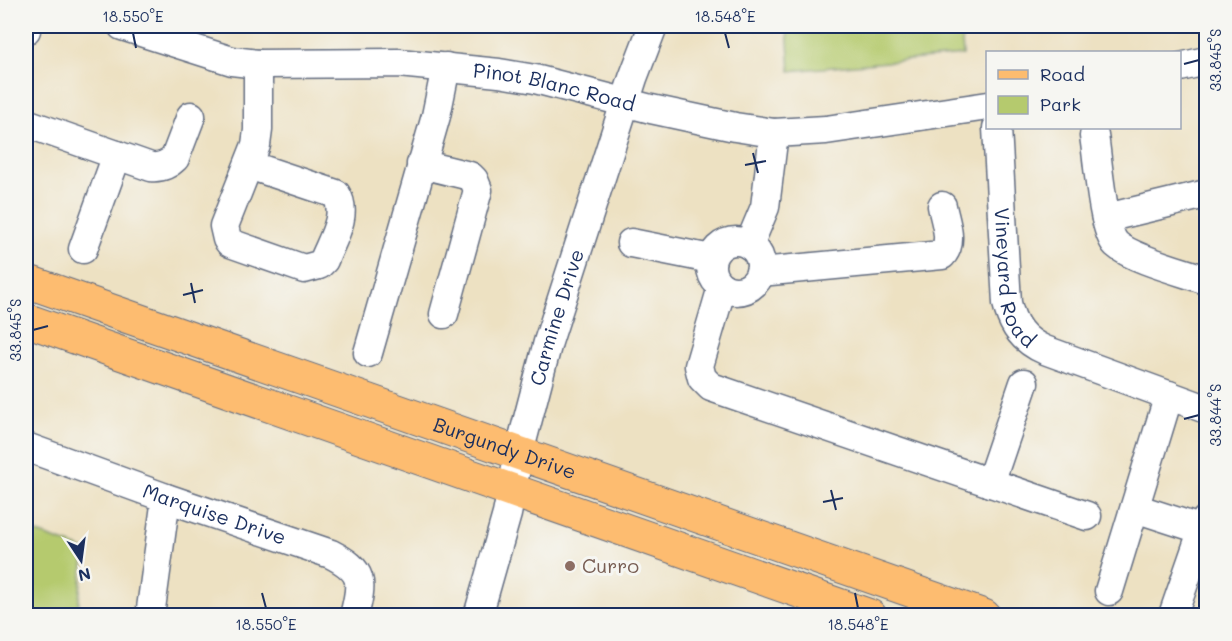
<svg xmlns="http://www.w3.org/2000/svg" width="1232" height="641" font-family="Mali,sans-serif">
  <style>
    .green { fill: #b5ca6e; stroke: #687c66; stroke-width: 1.5 }
    .lines { fill: none; stroke-linecap: round; stroke-linejoin: round }
    .minor-casing { stroke: #646d81; stroke-width: 31 }
    .major-casing { stroke: #646d81; stroke-width: 35 }
    .minor { stroke: #fff; stroke-width: 28 }
    .major { stroke: #fdbc6f; stroke-width: 33 }
    .ticks { fill: none; stroke: #1b2f5e; stroke-width: 2 }
    .education-dot { fill: #8d6e63; stroke: #f6f6f2; stroke-width: 2 }
    .labels { text-anchor: middle; stroke-width: 6; stroke-linejoin: round; paint-order: stroke }
    .street-label { font-size: 20px; fill: #1b2f5e; stroke: #f6f6f2 }
    .education-label { font-size: 20px; fill: #785e54; stroke: #f6f6f2; text-anchor: start }
    .neatline { fill: none; stroke: #1b2f5e; stroke-width: 2 }
    .ticks-label { font-size: 15px; text-anchor: middle; fill: #1b2f5e }
  </style>
  <rect width="100%" height="100%" fill="#f6f6f2"/>
  <filter id="ink" filterUnits="userSpaceOnUse"><feTurbulence type="fractalNoise" baseFrequency=".0167" numOctaves="2"/><feDisplacementMap in="SourceGraphic" scale="12" xChannelSelector="R" yChannelSelector="G"/><feConvolveMatrix kernelMatrix="1 2 1 2 8 2 1 2 1" color-interpolation-filters="sRGB"/></filter>
  <filter id="wash" filterUnits="userSpaceOnUse"><feTurbulence type="fractalNoise" baseFrequency=".008" numOctaves="4" result="noise"/><feDisplacementMap in="SourceGraphic" scale="24" xChannelSelector="R" yChannelSelector="G"/><feGaussianBlur stdDeviation="1.35" result="paint"/><feColorMatrix in="noise" values="0 0 0 0 0 0 0 0 0 0 0 0 0 0 0 0 0 1.4 0 .05"/><feComposite in="paint" operator="in"/></filter>
  <g filter="url(#wash)">
    <rect width="100%" height="100%" fill="#ede1c2"/>
    <g class="green">
      <polygon points="787,26 961,26 963,55 790,71"/>
      <polygon points="26,529 85,550 77,615 26,615"/>
    </g>
  </g>
  <g filter="url(#ink)">
    <g class="lines">
      <defs>
        <g id="minor">
          <path id="s1" d="M122 26 232 61 258 64 399 63 499 73 535 79 651 109 735 127 774 133 826 130 988 106"/>
          <polyline points="26,30 27,26"/>
          <polyline points="1180,67 1206,61"/>
          <path d="M26 123 151 167C161 168 168 165 175 158L191 116"/>
          <path id="s2" d="M997 128 1007 303C1012 325 1023 341 1045 350L1206 409"/>
          <path d="M1094 136C1098 158 1102 229 1116 244 1132 259 1184 272 1206 280"/>
          <polyline points="421,164 470,176 474,180 478,190 444,314"/>
          <path d="M249 165 336 194C349 214 332 240 324 260L319 265 304 269 230 243 227 239 224 226 256 145 258 130V64"/>
          <polyline points="1106,218 1206,194"/>
          <circle cx="736" cy="266" r="25"/>
          <polyline points="631,243 711,259"/>
          <polyline points="749,245 765,207 774,133"/>
          <polyline points="83,249 117,155"/>
          <path d="M760 272 942 255C954 242 945 222 942 206"/>
          <polyline points="722,287 699,366 702,378 711,387 1087,516"/>
          <polyline points="368,353 436,116 446,67"/>
          <path id="s3" d="M26 447 166 498 331 554C364 571 363 581 354 616"/>
          <polyline points="990,483 1024,383"/>
          <polyline points="1135,508 1206,531"/>
          <polyline points="1109,591 1169,395"/>
          <polyline points="1173,615 1206,520"/>
          <polyline points="150,616 166,498"/>
          <path id="s4" d="M478 616 507 514 519 453 548 342 633 78 653 26"/>
        </g>
        <g id="major">
          <path id="s5" d="M26 281 984 616"/>
          <polyline points="26,320 870,616"/>
        </g>
      </defs>
      <use href="#minor" class="minor-casing"/>
      <use href="#major" class="major-casing"/>
      <use href="#minor" class="minor"/>
      <use href="#major" class="major"/>
    </g>
  </g>
  <path class="ticks" d="M133 33 136 48M725 33 729 48M1184 64 1199 60M753 153 758 173M745 165 766 161M191 283 195 303M183 295 203 290M33 330 48 326M1184 419 1199 415M831 490 836 510M823 502 843 498M262 593 266 608M855 593 858 608"/>
  <circle class="education-dot" cx="570" cy="566" r="6"/>
  <g class="labels">
    <g class="street-label">
      <text dy="7" stroke="none"><textPath href="#s1" startOffset="440">Pinot Blanc Road</textPath></text>
      <text dy="7" stroke="none"><textPath href="#s2" startOffset="152">Vineyard Road</textPath></text>
      <text dy="7" stroke="none"><textPath href="#s4" startOffset="309">Carmine Drive</textPath></text>
      <text dy="7" stroke="none"><textPath href="#s5" startOffset="507">Burgundy Drive</textPath></text>
      <text dy="7" stroke="none"><textPath href="#s3" startOffset="200">Marquise Drive</textPath></text>
    </g>
    <g class="education-label">
      <text x="582" y="573">Curro</text>
    </g>
  </g>
  <rect width="1232" height="641" fill="none" stroke="#f6f6f2" stroke-width="66"/>
  <rect x="986" y="51" width="195" height="78" fill="#f6f6f2" stroke="#9ea6b7" stroke-width="1.5"/>
  <rect x="998" y="70" width="30" height="9" fill="#fdbc6f" stroke="#9ea6b7" stroke-width="1.5"/>
  <text x="1040" y="81" font-size="18" fill="#1b2f5e">Road</text>
  <rect x="998" y="96" width="30" height="18" fill="#b5ca6e" stroke="#9ea6b7" stroke-width="1.5"/>
  <text x="1040" y="111" font-size="18" fill="#1b2f5e">Park</text>
  <g transform="translate(81 560) rotate(167)" stroke="#f6f6f2" stroke-width="4.5" paint-order="stroke">
  <path d="M0-4.5L10 22L0 15L-10 22Z" fill="#1b2f5e"/>
  <text y="-9" font-size="16" font-weight="bold" text-anchor="middle" fill="#1b2f5e">N</text>
  </g>
  <rect x="33" y="33" width="1166" height="575" class="neatline"/>
  <g class="ticks-label">
    <text x="133" y="22">18.550°E</text>
    <text x="725" y="22">18.548°E</text>
    <text transform="translate(1216 60) rotate(-90)" y="5">33.845°S</text>
    <text transform="translate(16 330) rotate(-90)" y="5">33.845°S</text>
    <text transform="translate(1216 415) rotate(-90)" y="5">33.844°S</text>
    <text x="266" y="630">18.550°E</text>
    <text x="858" y="630">18.548°E</text>
  </g>
</svg>
